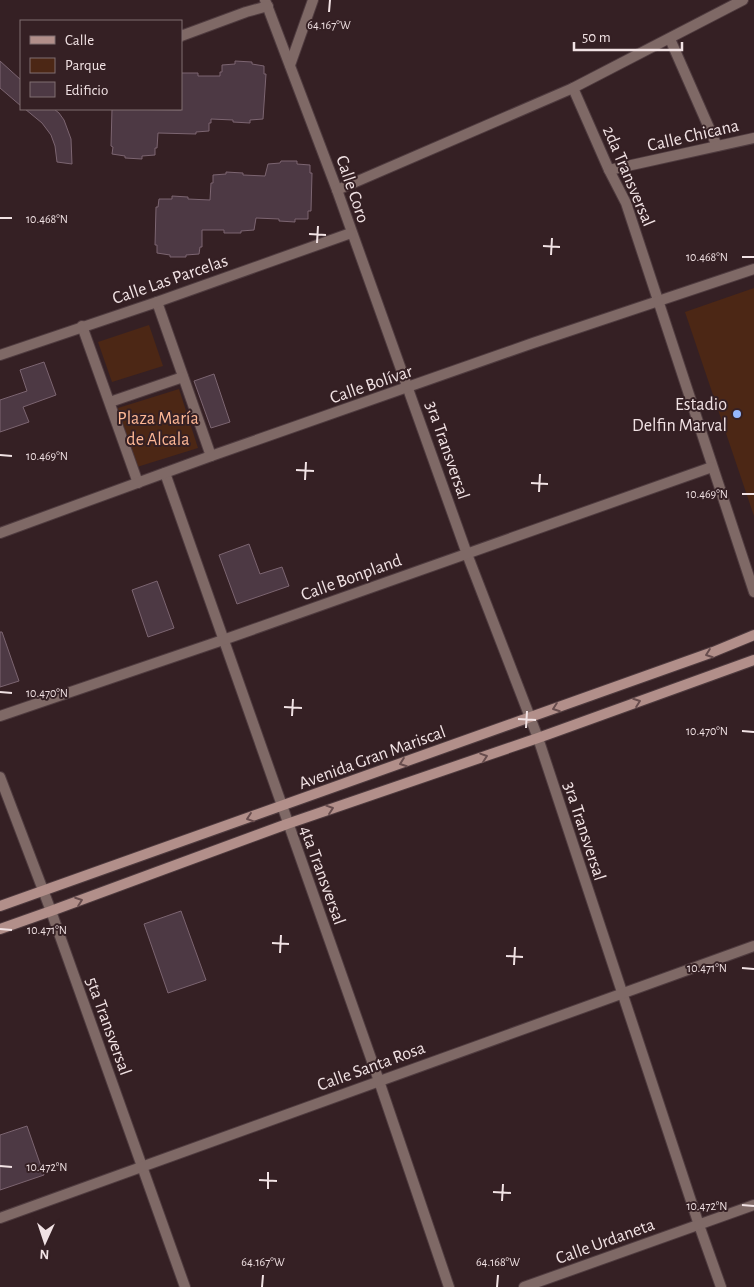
<svg xmlns="http://www.w3.org/2000/svg" width="754" height="1287" font-family="'Alegreya Sans',sans-serif">
  <style>
    .green { fill: #4c2715 }
    .building { fill: #4d3944; stroke: #7c6571 }
    .lines { fill: none; stroke-linecap: round; stroke-linejoin: round }
    .street-casing { stroke: #4f3b3f; stroke-width: 12 }
    .secondary-casing { stroke: #4f3b3f; stroke-width: 12 }
    .street { stroke: #7f6966; stroke-width: 10 }
    .secondary { stroke: #b28f8a; stroke-width: 10 }
    .oneway { stroke: #674c4d }
    .ticks { fill: none; stroke: #f1e2e4; stroke-width: 2 }
    .poi-dot { fill: #94b7fd; stroke: #352024; stroke-width: 2 }
    .labels { text-anchor: middle; stroke-width: 4; stroke-linejoin: round; paint-order: stroke }
    .street-label { font-size: 18px; fill: #f1e2e4; stroke: #352024 }
    .poi-label { font-size: 18px; fill: #f1e2e4; stroke: #352024; text-anchor: end }
    .park-label { font-size: 18px; fill: #fdb795; stroke: #352024 }
    .ticks-label { font-size: 12px; text-anchor: middle; fill: #f1e2e4; stroke: #352024; stroke-width: 4; stroke-linejoin: round; paint-order: stroke }
  </style>
  <rect width="100%" height="100%" fill="#352024"/>
  <g class="green">
    <polygon points="754,288 754,516 685,312"/>
    <polygon points="149,325 163,366 112,382 98,342"/>
    <polygon points="179,389 198,448 137,467 118,408"/>
  </g>
  <g class="building">
    <polygon points="0,61 21,80 21,106 0,88"/>
    <polygon points="235,61 252,62 252,64 264,66 264,74 266,74 263,119 250,120 250,123 233,122 233,120 211,119 211,123 209,123 209,131 196,132 196,134 158,133 157,148 155,148 155,155 142,156 142,159 125,158 125,156 112,154 113,147 111,146 112,109 181,110 181,73 198,73 198,76 220,76 220,72 222,72 222,65 235,64"/>
    <polygon points="25,109 54,109 59,113 64,120 71,139 72,164 57,162 55,146 51,135 42,123"/>
    <polygon points="281,161 297,161 297,164 310,165 310,173 312,173 311,211 308,211 308,219 295,219 295,222 279,221 279,219 256,218 254,230 241,231 241,233 224,233 224,230 202,230 202,247 200,247 199,254 186,255 186,257 170,257 170,255 157,253 157,245 155,245 156,207 158,207 159,199 172,199 172,196 188,197 188,199 210,200 211,183 213,183 213,175 226,174 226,172 243,173 243,175 265,176 268,164 280,163"/>
    <polygon points="44,362 56,395 23,407 29,422 0,432 0,400 27,391 20,370"/>
    <polygon points="214,374 230,422 211,428 194,381"/>
    <polygon points="249,544 260,574 282,567 289,586 237,604 219,555"/>
    <polygon points="157,581 174,628 148,637 132,590"/>
    <polygon points="0,632 2,632 19,681 0,687"/>
    <polygon points="181,911 206,980 168,993 144,924"/>
    <polygon points="27,1126 44,1175 0,1190 0,1135"/>
  </g>
  <g class="lines">
    <defs>
      <g id="street">
        <polyline points="265,0 337,190 467,554 538,738 699,1225 721,1287"/>
        <polyline points="181,36 246,12 268,6"/>
        <polyline points="670,39 717,146"/>
        <polyline points="290,65 313,0"/>
        <polyline points="573,88 609,170 626,203 754,592"/>
        <polyline points="609,170 754,138"/>
        <polyline points="337,190 573,88 743,0"/>
        <polyline points="157,302 211,456"/>
        <polyline points="82,326 138,483"/>
        <polyline points="0,355 157,302 351,233"/>
        <polyline points="110,402 183,377"/>
        <polyline points="165,473 379,1081 449,1287"/>
        <polyline points="0,533 211,456 533,343 754,269"/>
        <polyline points="0,716 223,640 712,467"/>
        <polyline points="0,777 51,911 185,1287"/>
        <polyline points="0,1218 754,946"/>
        <polyline points="524,1287 754,1205"/>
      </g>
      <g id="secondary">
        <polyline points="0,906 713,652 754,635"/>
        <polyline points="0,929 51,911 287,824 538,738 754,660"/>
      </g>
    </defs>
    <use href="#street" class="street-casing"/>
    <use href="#secondary" class="secondary-casing"/>
    <use href="#street" class="street"/>
    <use href="#secondary" class="secondary"/>
  </g>
  <defs><path id="oneway-chevron" d="M-2-3.5L2.5 0L-2 3.5" fill="none" stroke-width="1.6" stroke-linecap="round" stroke-linejoin="round" transform="scale(1.25)"/></defs>
  <g class="oneway">
    <use href="#oneway-chevron" transform="translate(709 654) rotate(160)"/>
    <use href="#oneway-chevron" transform="translate(637 702) rotate(-20)"/>
    <use href="#oneway-chevron" transform="translate(556 708) rotate(160)"/>
    <use href="#oneway-chevron" transform="translate(484 757) rotate(-19)"/>
    <use href="#oneway-chevron" transform="translate(403 763) rotate(160)"/>
    <use href="#oneway-chevron" transform="translate(330 809) rotate(-19)"/>
    <use href="#oneway-chevron" transform="translate(250 818) rotate(161)"/>
    <use href="#oneway-chevron" transform="translate(79 901) rotate(-20)"/>
  </g>
  <path class="ticks" d="M329 12 330 0M0 218H12M309 234 326 235M317 243 318 226M543 246 560 247M551 255 552 238M742 257H754M0 455 12 456M296 470 314 471M305 480 306 462M531 483 548 484M539 492 540 474M742 494H754M0 692 12 693M284 707 302 708M292 716 293 699M518 719 536 720M526 728 527 711M742 731 754 732M0 929 12 930M272 943 289 944M280 953 281 935M506 956 523 957M514 965 515 947M742 968 754 969M0 1166 12 1167M259 1180 277 1181M268 1189V1172M493 1192 511 1193M502 1201 503 1184M742 1205 754 1206M262 1287 263 1275M497 1287 498 1275"/>
  <circle class="poi-dot" cx="737" cy="414" r="5"/>
  <g class="labels">
    <g class="street-label">
      <text transform="translate(693 135) rotate(-13)" y="6">Calle Chicana</text>
      <text transform="translate(629 176) rotate(67)" y="6">2da Transversal</text>
      <text transform="translate(353 189) rotate(71)" y="6">Calle Coro</text>
      <text transform="translate(170 279) rotate(-19)" y="6">Calle Las Parcelas</text>
      <text transform="translate(371 384) rotate(-19)" y="6">Calle Bolívar</text>
      <text transform="translate(448 450) rotate(71)" y="6">3ra Transversal</text>
      <text transform="translate(351 577) rotate(-20)" y="6">Calle Bonpland</text>
      <text transform="translate(372 757) rotate(-20)" y="6">Avenida Gran Mariscal</text>
      <text transform="translate(585 831) rotate(72)" y="6">3ra Transversal</text>
      <text transform="translate(323 875) rotate(70)" y="6">4ta Transversal</text>
      <text transform="translate(109 1026) rotate(70)" y="6">5ta Transversal</text>
      <text transform="translate(371 1066) rotate(-20)" y="6">Calle Santa Rosa</text>
      <text transform="translate(605 1241) rotate(-20)" y="6">Calle Urdaneta</text>
    </g>
    <g class="poi-label">
      <text x="727" y="410">Estadio<tspan x="727" dy="21">Delfin Marval</tspan></text>
    </g>
    <g class="park-label">
      <text x="158" y="424">Plaza María<tspan x="158" dy="21">de Alcala</tspan></text>
    </g>
  </g>
  <g class="ticks-label">
    <text x="329" y="29">64.167°W</text>
    <text x="47" y="223">10.468°N</text>
    <text x="707" y="261">10.468°N</text>
    <text x="47" y="460">10.469°N</text>
    <text x="707" y="498">10.469°N</text>
    <text x="47" y="697">10.470°N</text>
    <text x="707" y="735">10.470°N</text>
    <text x="47" y="934">10.471°N</text>
    <text x="707" y="972">10.471°N</text>
    <text x="47" y="1171">10.472°N</text>
    <text x="707" y="1210">10.472°N</text>
    <text x="263" y="1266">64.167°W</text>
    <text x="498" y="1266">64.168°W</text>
  </g>
  <rect x="20" y="20" width="162" height="90" fill="#352024" stroke="#806e71"/>
  <rect x="30" y="36" width="25" height="8" fill="#b28f8a" stroke="#806e71"/>
  <text x="65" y="45" font-size="15" fill="#f1e2e4">Calle</text>
  <rect x="30" y="58" width="25" height="15" fill="#4c2715" stroke="#806e71"/>
  <text x="65" y="70" font-size="15" fill="#f1e2e4">Parque</text>
  <rect x="30" y="82" width="25" height="15" fill="#4d3944" stroke="#806e71"/>
  <text x="65" y="95" font-size="15" fill="#f1e2e4">Edificio</text>
  <g transform="translate(45 1242) rotate(183)" stroke="#352024" stroke-width="4" paint-order="stroke">
  <path d="M0-4L9 19L0 12L-9 19Z" fill="#f1e2e4"/>
  <text y="-8" font-size="14" font-weight="bold" text-anchor="middle" fill="#f1e2e4">N</text>
  </g>
  <path d="M574 42v8h108v-8" fill="none" stroke="#f1e2e4" stroke-width="2.5"/>
  <text x="582" y="42" font-size="15" fill="#f1e2e4" stroke="#352024" stroke-width="4" paint-order="stroke">50 m</text>
</svg>
